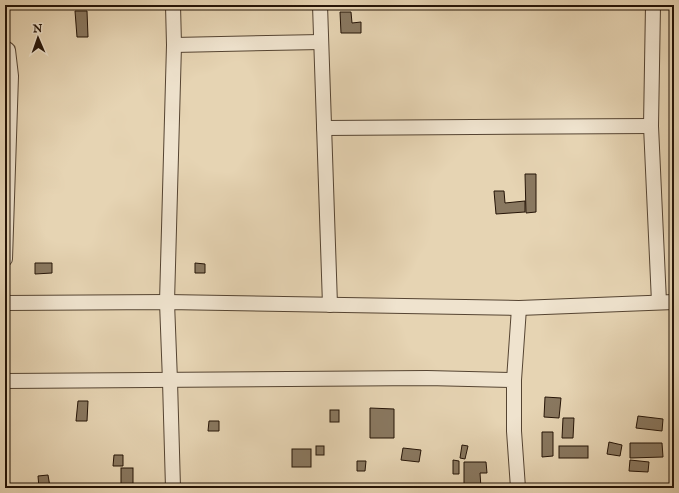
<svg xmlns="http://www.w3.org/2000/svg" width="679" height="493" font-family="'IM FELL English',serif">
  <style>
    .building { fill: #897860; stroke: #251407 }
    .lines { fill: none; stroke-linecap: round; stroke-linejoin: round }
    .street-casing { stroke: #554432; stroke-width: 16 }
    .street { stroke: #efe3ce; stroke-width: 14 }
  </style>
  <rect width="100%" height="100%" fill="#e6d4b3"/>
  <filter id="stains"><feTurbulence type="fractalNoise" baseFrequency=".005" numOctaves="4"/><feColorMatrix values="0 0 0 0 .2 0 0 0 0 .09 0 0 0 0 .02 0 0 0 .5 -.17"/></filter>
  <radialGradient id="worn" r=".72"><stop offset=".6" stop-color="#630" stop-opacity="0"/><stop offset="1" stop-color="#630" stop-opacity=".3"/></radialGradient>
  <g class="building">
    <polygon points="75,11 87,11 88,37 77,37"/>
    <polygon points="340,12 351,12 352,23 361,22 361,33 341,33"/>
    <polygon points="525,174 536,174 536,212 526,213"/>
    <polygon points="494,191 504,191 505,203 525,201 525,212 496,214"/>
    <polygon points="35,263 52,263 52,273 35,274"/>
    <polygon points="195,263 205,264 205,273 195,273"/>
    <polygon points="545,397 561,398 559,418 544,417"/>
    <polygon points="78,401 88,401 87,421 76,421"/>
    <polygon points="370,408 394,409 394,438 370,438"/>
    <rect x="330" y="410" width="9" height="12"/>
    <polygon points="638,416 663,419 662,431 636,428"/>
    <polygon points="563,418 574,418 573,438 562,438"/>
    <polygon points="209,421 219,421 219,431 208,431"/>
    <polygon points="542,432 553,432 553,456 542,457"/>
    <polygon points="609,442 622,445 620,456 607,454"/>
    <polygon points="630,443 662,443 663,457 630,458"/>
    <polygon points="462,445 468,446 465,459 460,458"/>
    <rect x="316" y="446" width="8" height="9"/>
    <rect x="559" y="446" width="29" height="12"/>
    <polygon points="403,448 421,450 419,462 401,460"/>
    <rect x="292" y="449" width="19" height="18"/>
    <polygon points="114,455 123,455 123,466 113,466"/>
    <polygon points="453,460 459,461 459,474 453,474"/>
    <polygon points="630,460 649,462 648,472 629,471"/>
    <polygon points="357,461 366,461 365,471 357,471"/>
    <polygon points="464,462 486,462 487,473 480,473 481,488 464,488"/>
    <rect x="121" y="468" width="12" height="20"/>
    <polygon points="48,475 50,487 39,488 38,476"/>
  </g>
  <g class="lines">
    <defs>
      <g id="street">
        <polyline points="320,5 330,305"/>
        <polyline points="653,5 651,126 659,302"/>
        <polyline points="174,45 321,42"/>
        <polyline points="5,48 8,50 11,76 5,259"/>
        <polyline points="324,128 651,126"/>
        <polyline points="5,303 167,302 519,308 674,302"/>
        <polyline points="514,380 519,308"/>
        <polyline points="5,381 427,378 514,380 514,431 518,488"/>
        <polyline points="173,488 170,381 167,302 174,45 173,5"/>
      </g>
    </defs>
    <use href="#street" class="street-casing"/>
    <use href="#street" class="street"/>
  </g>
  <rect width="679" height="493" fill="none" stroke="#e6d4b3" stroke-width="20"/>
  <rect x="6" y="6" width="667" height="481" fill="none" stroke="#251407" stroke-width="2"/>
  <rect x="10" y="10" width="659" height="473" fill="none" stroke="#251407"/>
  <g transform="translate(38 38) rotate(358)" stroke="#efe3ce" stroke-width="3" paint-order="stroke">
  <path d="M0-3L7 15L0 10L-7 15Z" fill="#251407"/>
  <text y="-6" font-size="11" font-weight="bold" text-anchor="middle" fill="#251407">N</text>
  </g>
  <rect width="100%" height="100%" filter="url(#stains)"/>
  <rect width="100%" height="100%" fill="url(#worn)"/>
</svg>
